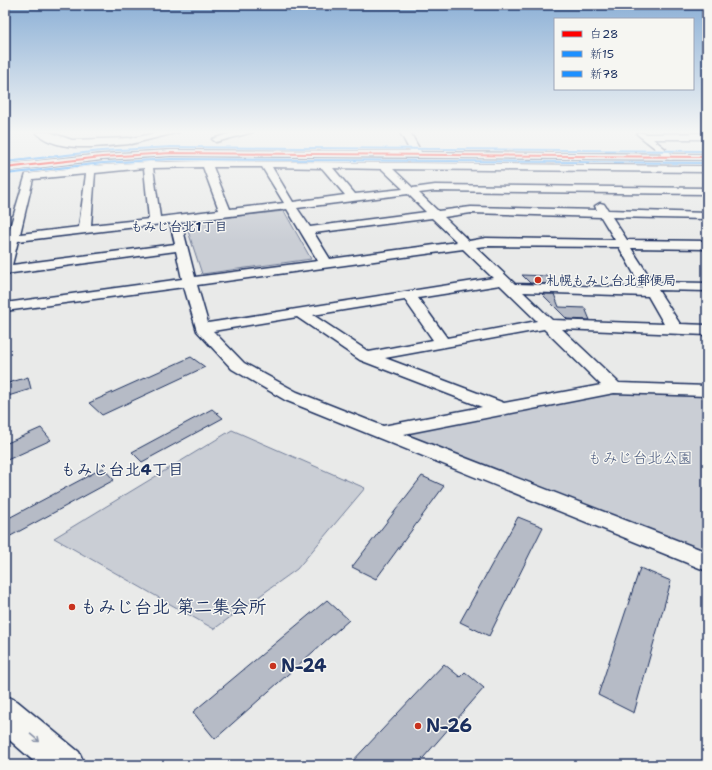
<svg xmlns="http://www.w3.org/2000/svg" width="712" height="770" font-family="'Shantell Sans','Klee One',sans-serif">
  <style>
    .green { fill: #caced5; stroke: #727e9a }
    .building { fill: #b6bbc6; stroke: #1b2f5e }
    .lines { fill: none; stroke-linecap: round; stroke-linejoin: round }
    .minor-casing { stroke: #1b2f5e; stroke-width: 3 }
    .tertiary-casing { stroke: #1b2f5e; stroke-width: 3 }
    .minor { fill: #f6f6f2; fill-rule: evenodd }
    .tertiary { fill: #f6f6f2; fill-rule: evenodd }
    .bus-1-casing { stroke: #f6f6f2; stroke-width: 3.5 }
    .bus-2-casing { stroke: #f6f6f2; stroke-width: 3.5 }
    .bus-3-casing { stroke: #f6f6f2; stroke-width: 3.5 }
    .bus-1 { stroke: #f00; stroke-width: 2 }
    .bus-2 { stroke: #1e90ff; stroke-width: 2 }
    .bus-3 { stroke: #1e90ff; stroke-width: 2 }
    .oneway { stroke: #8892a8 }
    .poi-dot { fill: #c8321e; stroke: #f6f6f2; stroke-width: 1.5 }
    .labels { text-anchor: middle; stroke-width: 3; stroke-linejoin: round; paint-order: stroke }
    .far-neighbourhood-label { font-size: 13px; font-weight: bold; fill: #1b2f5e; stroke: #f6f6f2 }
    .far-poi-label { font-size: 13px; font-weight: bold; fill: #1b2f5e; stroke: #f6f6f2; text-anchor: start }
    .park-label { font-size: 15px; fill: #47577c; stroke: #f6f6f2 }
    .neighbourhood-label { font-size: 16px; font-weight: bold; fill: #1b2f5e; stroke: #f6f6f2 }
    .near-poi-label { font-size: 18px; font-weight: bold; fill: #1b2f5e; stroke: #f6f6f2; text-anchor: start }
  </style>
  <rect width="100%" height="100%" fill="#e9eae9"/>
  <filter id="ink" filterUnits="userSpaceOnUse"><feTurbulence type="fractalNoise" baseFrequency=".025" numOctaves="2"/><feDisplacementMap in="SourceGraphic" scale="8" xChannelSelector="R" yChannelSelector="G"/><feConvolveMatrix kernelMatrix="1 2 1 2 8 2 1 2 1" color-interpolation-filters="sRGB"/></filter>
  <g filter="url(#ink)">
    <g class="green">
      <polygon points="284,211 311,259 202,274 185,222"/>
      <polygon points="614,390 707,393 707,556 393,430"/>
      <polygon points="232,430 365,488 297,569 214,629 54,538"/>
    </g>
    <g class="building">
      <polygon points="522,275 547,276 550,284 530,283"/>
      <polygon points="542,294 554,294 559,307 585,308 590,320 567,319"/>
      <polygon points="191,357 205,367 102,415 89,403"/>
      <polygon points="28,377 31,389 5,397 5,384"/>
      <polygon points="212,409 223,418 142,462 132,452"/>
      <polygon points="41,428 51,440 5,461 5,444"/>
      <polygon points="103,468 114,480 5,539 5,520"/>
      <polygon points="422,476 444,486 376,579 352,567"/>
      <polygon points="518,517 543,527 489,636 460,622"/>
      <polygon points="640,568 671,581 634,713 598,695"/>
      <polygon points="327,600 349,620 215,739 193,712"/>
      <polygon points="444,664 460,677 465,672 484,688 417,765 349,765"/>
    </g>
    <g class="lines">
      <defs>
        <g id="minor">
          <polygon points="161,132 179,132 131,144 127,141 128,139"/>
          <polygon points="235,132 253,132 216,142 212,139"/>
          <polygon points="638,132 647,134 707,133 707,139 653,139 673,155 673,159 670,160 637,134"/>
          <path d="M207 161 707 166V172L393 169 413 188 435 185 707 188V194L435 191 419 193 438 211 471 207 597 210 595 206 600 203 604 204 608 210 707 213V219L612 217 627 240 707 241V249L631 248 653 282 707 283V291L658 290 680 324 707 325V335L562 329 619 383 707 386V396L614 393 404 434 707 552V571L285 400 232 369 197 331 184 287 5 311V303L182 279 176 251 5 274V244L26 174 91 166 148 162ZM203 167 219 210 160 217 153 168ZM213 167H262L284 203 230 209ZM272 167 322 168 345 195 293 202ZM144 168 149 219 91 225 95 173ZM333 168 382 169 403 189 355 194ZM86 174 79 227 20 234 33 179ZM408 194 426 212 310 227 297 208ZM287 209 318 261 195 277 181 222ZM471 213 601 217 615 240 486 238 469 241 444 217ZM432 218 457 242 330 259 314 233ZM170 223 175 244 12 265 18 241ZM486 246 619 247 642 288 515 284 476 247ZM463 249 493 278 208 323 197 285ZM500 285 537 321 447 338 418 298ZM523 292 648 296 664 324 552 320ZM405 300 433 340 369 352 313 315ZM297 317 360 360 482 407 383 426 297 392 244 363 213 331ZM544 329 601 385 504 403 385 358Z"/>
        </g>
        <g id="tertiary">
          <path d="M36 132H49L72 140 129 138 134 141 129 144C103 146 56 154 36 132Z"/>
          <polygon points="400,132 410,132 421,152 707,154 707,160 171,156 102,160 5,172 5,164 102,154 171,150 410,151"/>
          <polygon points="5,695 17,701 79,752 85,765 38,765 5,736"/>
        </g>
      </defs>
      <use href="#minor" class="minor-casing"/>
      <use href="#tertiary" class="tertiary-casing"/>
      <use href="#minor" class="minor"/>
      <use href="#tertiary" class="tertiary"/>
      <defs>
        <polyline id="bus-1" points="5,168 102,157 171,153 707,157"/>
        <polyline id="bus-2" points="6,174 103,163 171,159 707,163"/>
        <polyline id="bus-3" points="5,162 101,151 171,147 707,151"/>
      </defs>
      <use href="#bus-1" class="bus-1-casing"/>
      <use href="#bus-2" class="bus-2-casing"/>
      <use href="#bus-3" class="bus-3-casing"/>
      <use href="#bus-1" class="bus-1"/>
      <use href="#bus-2" class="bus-2"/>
      <use href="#bus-3" class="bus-3"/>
    </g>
    <defs><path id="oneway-shaft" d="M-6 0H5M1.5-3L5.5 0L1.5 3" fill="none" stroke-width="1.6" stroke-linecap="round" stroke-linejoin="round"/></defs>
    <use class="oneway" href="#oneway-shaft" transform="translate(35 738) rotate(40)"/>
  </g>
  <linearGradient id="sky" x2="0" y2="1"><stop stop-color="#8cb0d6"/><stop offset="0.55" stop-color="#f5f6f5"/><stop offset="1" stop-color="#f5f6f5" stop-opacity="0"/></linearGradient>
  <rect width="712" height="240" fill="url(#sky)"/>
  <g class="poi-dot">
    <circle cx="538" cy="280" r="4"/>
    <circle cx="72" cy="607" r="4"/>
    <circle cx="273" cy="666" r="4"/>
    <circle cx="418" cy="726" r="4"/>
  </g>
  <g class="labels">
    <g class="far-neighbourhood-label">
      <text x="179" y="231">もみじ台北1丁目</text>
    </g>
    <g class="far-poi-label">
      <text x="546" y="285">札幌もみじ台北郵便局</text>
    </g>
    <g class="park-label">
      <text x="640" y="463">もみじ台北公園</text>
    </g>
    <g class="neighbourhood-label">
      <text x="122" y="475">もみじ台北4丁目</text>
    </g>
    <g class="near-poi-label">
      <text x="80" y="613">もみじ台北 第二集会所</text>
      <text x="281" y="672">N-24</text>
      <text x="426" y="732">N-26</text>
    </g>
  </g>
  <rect width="712" height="770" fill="none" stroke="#f6f6f2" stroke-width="20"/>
  <rect x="10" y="10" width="692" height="750" fill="none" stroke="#1b2f5e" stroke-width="1.5" filter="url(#ink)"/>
  <rect x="554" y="18" width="140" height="72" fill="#f6f6f2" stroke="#9ea6b7"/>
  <rect x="562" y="31" width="20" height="6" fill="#ff0000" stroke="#9ea6b7"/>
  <text x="590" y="38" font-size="12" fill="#1b2f5e">白28</text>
  <rect x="562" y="51" width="20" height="6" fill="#1e90ff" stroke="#9ea6b7"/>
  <text x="590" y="58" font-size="12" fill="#1b2f5e">新15</text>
  <rect x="562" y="71" width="20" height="6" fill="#1e90ff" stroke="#9ea6b7"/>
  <text x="590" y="78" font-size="12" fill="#1b2f5e">新78</text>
</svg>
